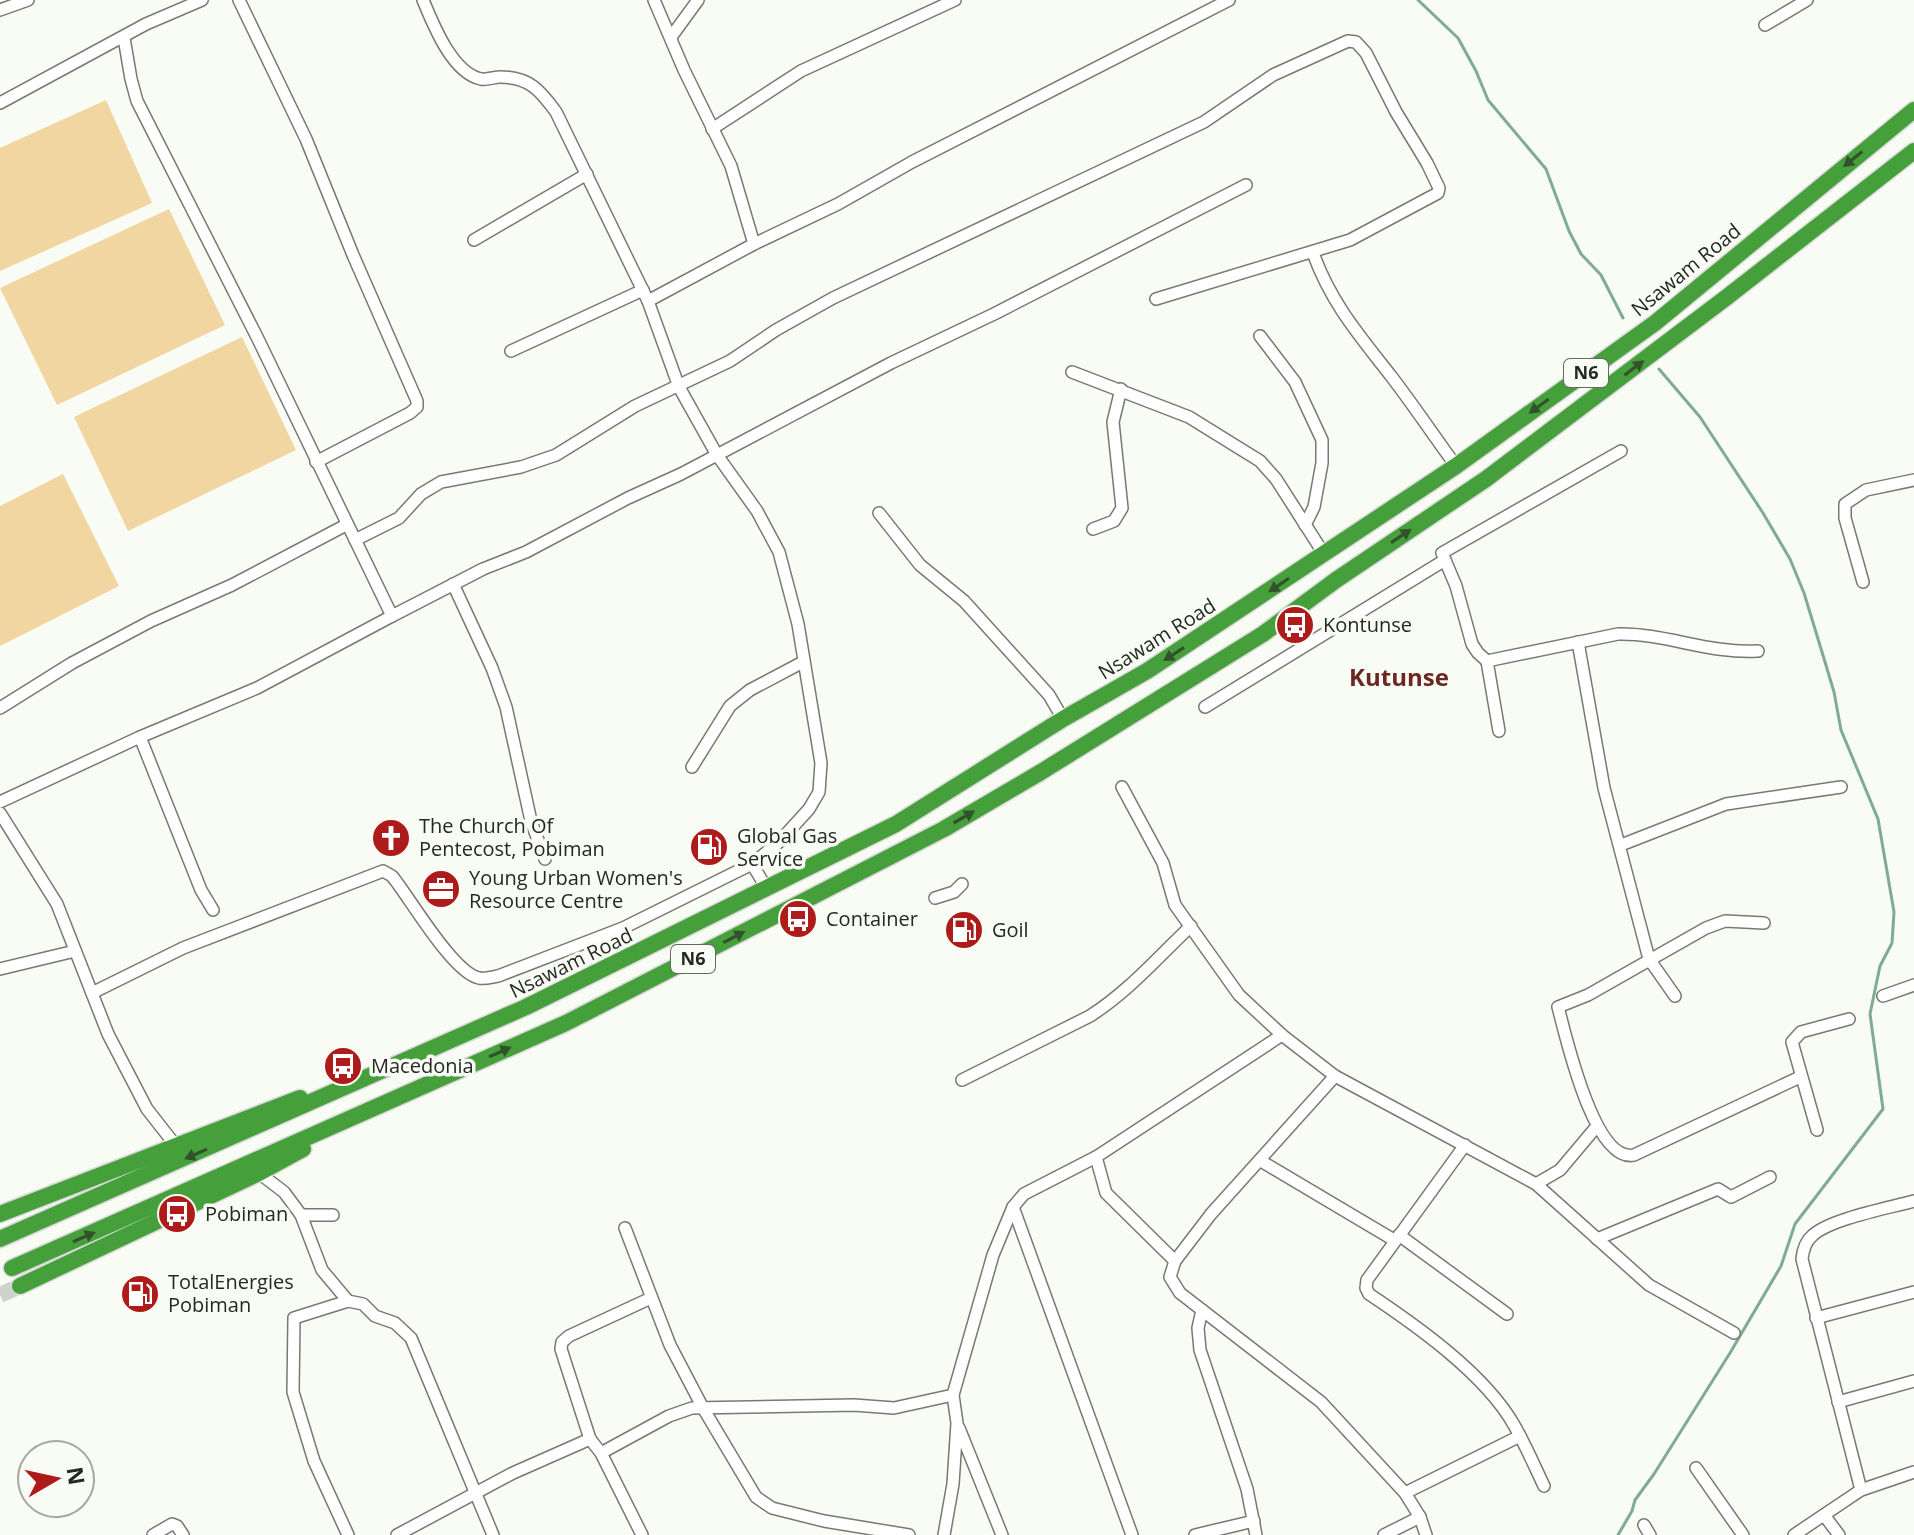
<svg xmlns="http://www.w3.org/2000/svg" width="1914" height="1535" font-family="'Open Sans',sans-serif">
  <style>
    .green { fill: #f1d6a1 }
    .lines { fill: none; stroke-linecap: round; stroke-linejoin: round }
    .stream { stroke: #7fab92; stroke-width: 3 }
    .highway-tunnel { stroke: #cfd2cb; stroke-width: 16; stroke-dasharray: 16 8; stroke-linecap: butt }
    .minor-casing { stroke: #777972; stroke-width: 14 }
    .highway-casing { stroke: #d8d8d8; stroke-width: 19 }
    .minor { stroke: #fff; stroke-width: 11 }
    .highway { stroke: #459f3a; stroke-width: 16 }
    .oneway { fill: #32522c }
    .labels { text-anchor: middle; stroke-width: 7; stroke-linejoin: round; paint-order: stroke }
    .shield { fill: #f9fcf4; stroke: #666863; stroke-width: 2 }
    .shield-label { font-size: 18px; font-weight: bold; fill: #272825 }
    .street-label { font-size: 20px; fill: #272825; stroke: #f9fcf4 }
    .poi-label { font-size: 20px; fill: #272825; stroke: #f9fcf4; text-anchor: start }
    .quarter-label { font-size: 24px; font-weight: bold; fill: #6c2721; stroke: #f9fcf4 }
  </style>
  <rect width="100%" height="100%" fill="#f9fcf4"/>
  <g class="green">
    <polygon points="106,100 152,203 0,271 0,148"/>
    <polygon points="169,209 225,325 57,405 0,288"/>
    <polygon points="242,337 296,450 128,531 74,417"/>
    <polygon points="63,474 119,586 0,646 0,506"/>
  </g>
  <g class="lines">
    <g class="stream">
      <polyline points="1418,0 1458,38 1476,71 1488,100 1546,169 1569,231 1581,254 1601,275 1623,318"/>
      <polyline points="1618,1535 1632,1511 1635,1500 1654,1474 1730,1353 1781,1266 1795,1224 1883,1109 1870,1014 1880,966 1892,943 1894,912 1878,819 1841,730 1834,692 1822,652 1804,593 1790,559 1763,513 1700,417 1659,369"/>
    </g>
    <polyline class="highway-tunnel" points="0,1295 20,1286"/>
    <defs>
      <g id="minor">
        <polyline points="239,0 306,139 353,255 417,401 417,407 410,413 316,462"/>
        <polyline points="654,0 684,70 731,166 754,244"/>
        <polyline points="0,10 28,0"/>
        <polyline points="1765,25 1807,0"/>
        <polyline points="671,37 698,0"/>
        <polyline points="0,103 146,24 202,0"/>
        <polyline points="712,129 801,71 955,0"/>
        <polyline points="474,240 587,174"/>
        <path d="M1313 253C1331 303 1359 335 1391 376 1414 406 1434 436 1456 466"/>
        <polyline points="648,301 754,244 838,204 912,162 1229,0"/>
        <polyline points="1260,336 1295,382 1322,440 1322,463 1314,507 1305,525"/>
        <polyline points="511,351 643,290"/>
        <polyline points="1072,372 1189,417 1260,461 1276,479 1324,554"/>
        <path d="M1621 451 1442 553 1456 586 1472 644 1478 653 1487 661 1618 634C1665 633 1709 654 1758 651"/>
        <polyline points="879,513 920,565 964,601 1049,695 1063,719"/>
        <polyline points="1093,529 1114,521 1122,508 1113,422 1121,389"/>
        <polyline points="355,540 399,518 421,494 441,482 521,467 556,455 635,406 730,361 776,330 833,298 1204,122 1273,75 1348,41 1356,42 1366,53 1396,112 1427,163 1439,188 1438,193 1350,240 1156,299"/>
        <polyline points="1863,582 1845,518 1845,504 1866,490 1914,480"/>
        <polyline points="453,584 492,668 506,707 531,821 545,859"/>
        <polyline points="392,616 483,569 526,552 628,498 681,474 891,363 994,314 1246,185"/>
        <polyline points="1578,642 1604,788 1649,959 1675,996"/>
        <polyline points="1487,661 1499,731"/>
        <polyline points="1205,707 1445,560"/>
        <polyline points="0,708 72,663 151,621 232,585 346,525"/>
        <polyline points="140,737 201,890 213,910"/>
        <polyline points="692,767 730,706 750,690 803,662"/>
        <polyline points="1122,787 1163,863 1175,905 1239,995 1282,1035 1335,1076 1536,1184 1649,1285 1734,1333"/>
        <polyline points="0,802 140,737 257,688 392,616 257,337 137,101 131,79 124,38"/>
        <polyline points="0,813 57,904 108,1034 147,1109 176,1146"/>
        <polyline points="1621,845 1726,804 1841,787"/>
        <polyline points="752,864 767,889"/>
        <polyline points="935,898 954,892 962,884"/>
        <path d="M1764 923 1725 921 1706 928 1588 995 1558 1007C1566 1037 1594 1163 1634 1155L1800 1077"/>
        <polyline points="0,969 75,951"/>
        <path d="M92 993 183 948 383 871 392 876C410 898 453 973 479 978 485 979 492 977 498 976L623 928 752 864 779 842 809 809 819 792 821 763 798 624 779 552 757 511 717 455 679 387 648 301 556 112C540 90 529 77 500 77 495 77 487 80 481 79 452 73 433 24 423 0"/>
        <polyline points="1883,996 1914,985"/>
        <polyline points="1335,1076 1211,1214 1175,1261 1170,1277 1180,1293 1321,1402 1405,1493 1420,1517 1426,1535"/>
        <path d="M962 1080 1090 1016C1129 991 1157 958 1191 926"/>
        <polyline points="1817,1130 1792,1042 1801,1032 1849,1019"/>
        <path d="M1465 1145 1367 1280 1366 1288 1369 1294C1417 1326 1485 1374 1514 1425 1525 1444 1534 1465 1544 1486"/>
        <polyline points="1096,1157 1106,1193 1175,1261"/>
        <polyline points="1261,1161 1394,1240"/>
        <polyline points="259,1173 284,1192 301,1215 322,1270 348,1301"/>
        <polyline points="1536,1184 1560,1170 1597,1126"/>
        <polyline points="1013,1207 1132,1535"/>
        <polyline points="301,1215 333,1215"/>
        <polyline points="625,1228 670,1345 703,1408 756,1497 772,1508 824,1521 909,1535"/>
        <polyline points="1399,1235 1507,1314"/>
        <polyline points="1597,1239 1718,1189 1731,1197 1770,1177"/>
        <polyline points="1202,1310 1198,1328 1200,1350 1247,1489 1256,1535"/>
        <polyline points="1816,1318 1914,1292"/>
        <polyline points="1838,1402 1914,1381"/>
        <polyline points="959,1428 1002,1535"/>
        <polyline points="601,1453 669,1416 692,1408 854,1405 894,1408 953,1395"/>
        <polyline points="1696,1468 1743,1535"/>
        <path d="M1861 1490 1802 1259C1803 1250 1805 1242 1812 1236 1829 1219 1889 1208 1914 1201"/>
        <polyline points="1405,1493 1520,1436"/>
        <polyline points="1824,1515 1839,1535"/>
        <polyline points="1644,1525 1650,1535"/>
        <polyline points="153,1535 172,1524 177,1526 183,1535"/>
        <polyline points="348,1535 314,1461 293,1392 294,1318 348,1301 363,1304 375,1316 395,1323 411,1338 493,1535"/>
        <polyline points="397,1535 513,1473 590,1439"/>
        <polyline points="642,1535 601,1453 590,1439 561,1349 562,1342 569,1336 651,1298"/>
        <polyline points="944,1535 953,1484 957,1423 953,1395 993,1255 1013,1207 1024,1194 1096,1157 1282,1035"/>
        <polyline points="1195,1535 1254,1521"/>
        <polyline points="1384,1535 1420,1517"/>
        <polyline points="1794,1535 1861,1490 1914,1472"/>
      </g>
      <g id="highway">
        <polyline points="0,1214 300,1098"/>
        <polyline points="0,1239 526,1007 896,824 1063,719 1147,671 1456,466 1655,323 1914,110"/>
        <polyline points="12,1268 566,1023 944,829 1041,772 1263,634 1336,580 1486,479 1727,297 1914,151"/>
        <polyline points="20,1286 259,1173 303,1149"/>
      </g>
    </defs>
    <use href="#minor" class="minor-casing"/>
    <use href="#highway" class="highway-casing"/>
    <use href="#minor" class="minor"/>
    <use href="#highway" class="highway"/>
  </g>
  <defs><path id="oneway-solid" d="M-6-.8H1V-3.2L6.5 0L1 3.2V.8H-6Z" transform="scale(2)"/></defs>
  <g class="oneway">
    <use href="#oneway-solid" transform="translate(1853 159) rotate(141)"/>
    <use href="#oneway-solid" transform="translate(1634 368) rotate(-37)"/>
    <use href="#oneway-solid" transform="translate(1539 406) rotate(144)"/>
    <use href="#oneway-solid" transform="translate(1401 536) rotate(-34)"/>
    <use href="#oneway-solid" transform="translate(1279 585) rotate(146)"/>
    <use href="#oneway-solid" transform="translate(1174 654) rotate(147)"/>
    <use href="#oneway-solid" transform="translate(964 817) rotate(-30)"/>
    <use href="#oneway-solid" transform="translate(734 937) rotate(-28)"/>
    <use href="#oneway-solid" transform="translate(500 1052) rotate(-24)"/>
    <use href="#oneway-solid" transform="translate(196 1154) rotate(156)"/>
    <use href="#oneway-solid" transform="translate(84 1237) rotate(-23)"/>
  </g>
  <defs>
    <symbol id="bus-disc" viewBox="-11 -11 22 22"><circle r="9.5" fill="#ad1c1a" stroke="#f9fcf4"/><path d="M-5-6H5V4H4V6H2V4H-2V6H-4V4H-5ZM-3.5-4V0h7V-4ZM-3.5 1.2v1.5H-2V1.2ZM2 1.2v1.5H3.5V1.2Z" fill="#fff"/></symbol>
    <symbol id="church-disc" viewBox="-11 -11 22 22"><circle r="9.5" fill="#ad1c1a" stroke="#f9fcf4"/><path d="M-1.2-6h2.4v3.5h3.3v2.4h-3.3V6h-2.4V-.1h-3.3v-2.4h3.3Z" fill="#fff"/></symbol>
    <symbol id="fuel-disc" viewBox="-11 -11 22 22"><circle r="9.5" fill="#ad1c1a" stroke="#f9fcf4"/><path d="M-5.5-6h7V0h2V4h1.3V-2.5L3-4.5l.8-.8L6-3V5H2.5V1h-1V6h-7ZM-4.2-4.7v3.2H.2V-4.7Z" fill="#fff"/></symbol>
    <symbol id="office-disc" viewBox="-11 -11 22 22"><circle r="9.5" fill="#ad1c1a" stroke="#f9fcf4"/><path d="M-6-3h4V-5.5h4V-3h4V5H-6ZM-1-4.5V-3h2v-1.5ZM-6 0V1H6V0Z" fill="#fff"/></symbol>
  </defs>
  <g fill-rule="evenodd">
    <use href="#bus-disc" x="1273" y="603" width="44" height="44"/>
    <use href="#church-disc" x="369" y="816" width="44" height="44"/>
    <use href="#fuel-disc" x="687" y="825" width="44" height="44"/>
    <use href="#office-disc" x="419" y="867" width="44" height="44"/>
    <use href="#bus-disc" x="776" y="897" width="44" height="44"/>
    <use href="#fuel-disc" x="942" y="908" width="44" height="44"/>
    <use href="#bus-disc" x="321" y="1044" width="44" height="44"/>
    <use href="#bus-disc" x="155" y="1192" width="44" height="44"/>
    <use href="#fuel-disc" x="118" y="1272" width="44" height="44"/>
  </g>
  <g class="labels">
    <g class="shield">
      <rect x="1564" y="359" width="44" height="28" rx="6"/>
      <rect x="671" y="945" width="44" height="28" rx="6"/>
    </g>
    <g class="shield-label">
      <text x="1586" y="379">N6</text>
      <text x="693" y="965">N6</text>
    </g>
    <g class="street-label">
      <text transform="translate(1686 270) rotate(-39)" y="7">Nsawam Road</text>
      <text transform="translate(1157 639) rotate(-32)" y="7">Nsawam Road</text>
      <text transform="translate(571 963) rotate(-26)" y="7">Nsawam Road</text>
    </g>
    <g class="poi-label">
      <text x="1323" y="632">Kontunse</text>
      <text x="419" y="833">The Church Of<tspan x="419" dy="23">Pentecost, Pobiman</tspan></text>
      <text x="737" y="843">Global Gas<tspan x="737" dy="23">Service</tspan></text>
      <text x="469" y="885">Young Urban Women's<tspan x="469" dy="23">Resource Centre</tspan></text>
      <text x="826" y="926">Container</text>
      <text x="992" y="937">Goil</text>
      <text x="371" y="1073">Macedonia</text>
      <text x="205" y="1221">Pobiman</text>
      <text x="168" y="1289">TotalEnergies<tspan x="168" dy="23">Pobiman</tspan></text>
    </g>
    <g class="quarter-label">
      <text x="1399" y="686">Kutunse</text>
    </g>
  </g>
  <g transform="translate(56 1479) rotate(81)"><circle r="38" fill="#f9fcf4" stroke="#a5a7a1" stroke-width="2"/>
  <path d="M0-6L14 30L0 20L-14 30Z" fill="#ad1c1a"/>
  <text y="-12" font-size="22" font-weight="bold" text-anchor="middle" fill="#272825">N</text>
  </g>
</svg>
